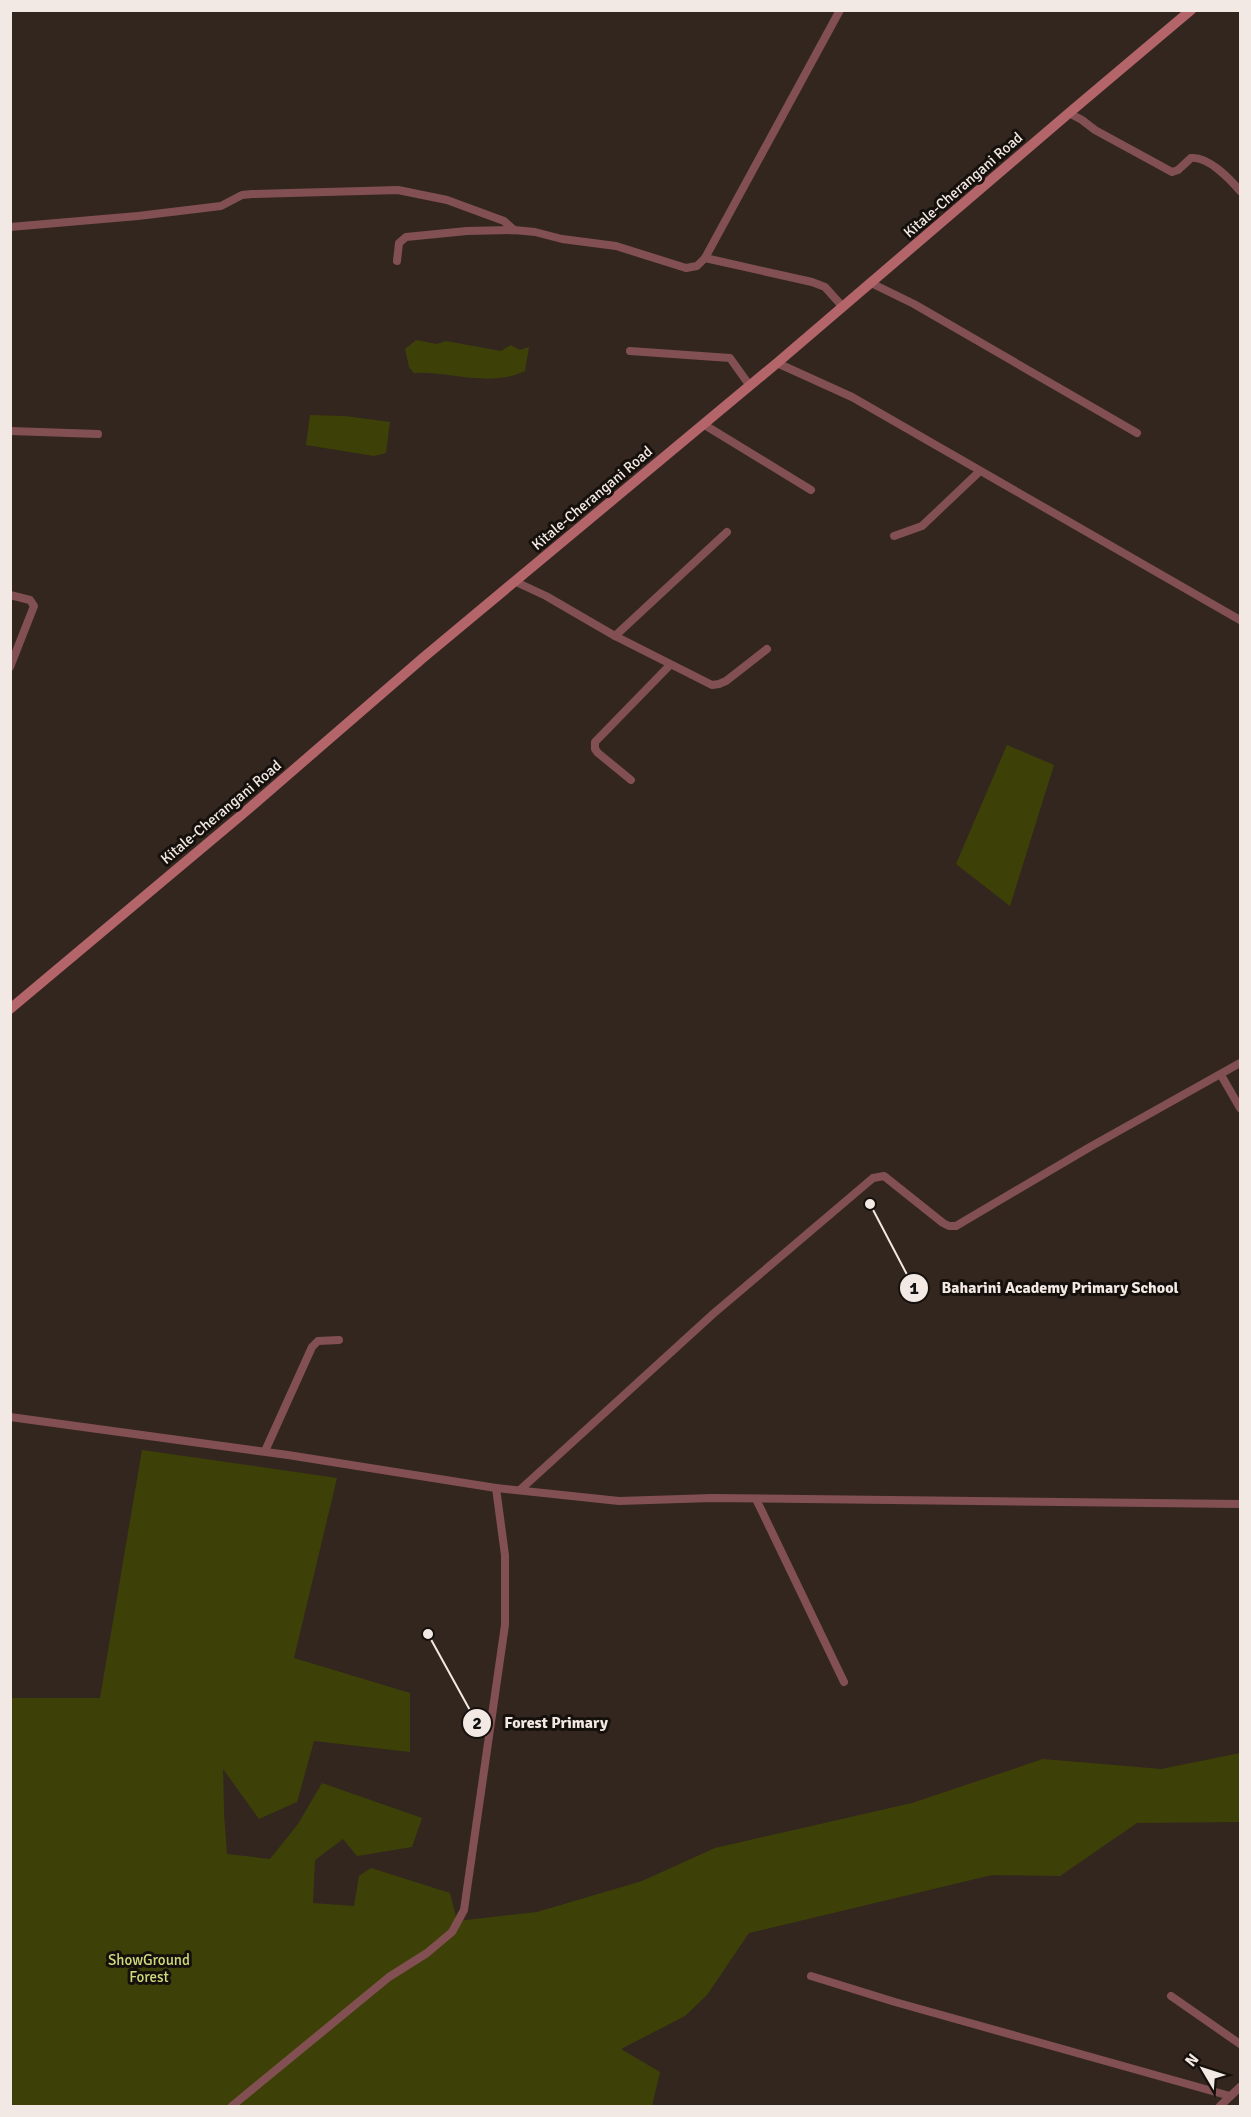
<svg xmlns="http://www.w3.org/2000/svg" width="1251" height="2117" font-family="Signika,sans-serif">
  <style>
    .green { fill: #3d4107 }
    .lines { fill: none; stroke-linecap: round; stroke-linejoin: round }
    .street { stroke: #825053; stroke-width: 8 }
    .secondary { stroke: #b3656a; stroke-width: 10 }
    .labels { text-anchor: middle; stroke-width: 6; stroke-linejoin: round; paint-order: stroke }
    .street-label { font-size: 15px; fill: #f2e9e4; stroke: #16100d }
    .park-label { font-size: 15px; fill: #d1db7c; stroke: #16100d }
    .leader { fill: none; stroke: #f2e9e4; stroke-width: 2 }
    .callout-dot { fill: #f2e9e4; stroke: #16100d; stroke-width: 2 }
    .mark-label { font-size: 18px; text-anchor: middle; font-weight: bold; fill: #111 }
    .callout-label { font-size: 16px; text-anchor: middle; font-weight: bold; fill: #f2e9e4; stroke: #16100d; stroke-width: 6; stroke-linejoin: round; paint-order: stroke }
  </style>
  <rect width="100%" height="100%" fill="#33261f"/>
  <g class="green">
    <path d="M416 340 437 344 446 341 501 351 511 345 520 350 529 347 525 371C490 388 450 371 414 373L409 367 405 349Z"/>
    <polygon points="310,415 345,416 390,422 386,453 374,456 306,445"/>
    <polygon points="1007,745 1054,765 1010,906 956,864"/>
    <polygon points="142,1450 337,1478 294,1658 410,1693 410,1752 314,1741 297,1802 259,1819 223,1769 224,1813 227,1854 270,1859 298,1824 322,1783 422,1818 412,1847 357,1856 343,1839 315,1860 313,1903 354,1906 359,1876 371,1868 450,1893 457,1921 537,1912 642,1881 715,1848 912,1803 1043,1759 1161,1769 1240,1753 1240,1822 1137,1823 1060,1876 992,1875 749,1933 707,1995 685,2016 621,2049 660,2072 652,2106 11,2106 10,1698 100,1698"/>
  </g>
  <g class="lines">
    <g class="street">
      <path d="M1069 113 1082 120 1095 130 1172 172 1178 170 1191 158C1208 156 1230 179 1240 191"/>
      <polyline points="10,227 138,216 221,206 242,195 252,194 398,190 447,200 504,221 514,230"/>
      <polyline points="705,258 812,282 825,287 842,306"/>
      <polyline points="397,261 399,243 406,237 467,231 514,230 535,232 562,239 616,246 686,268 697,266 705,258 840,10"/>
      <polyline points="871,283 914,304 1137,433"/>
      <polyline points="630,351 730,358 750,386"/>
      <polyline points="777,363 852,397 1240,620"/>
      <polyline points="703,424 811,490"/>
      <polyline points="10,431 98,434"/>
      <polyline points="894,536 922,526 980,471"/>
      <polyline points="516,582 546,596 615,636 712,685 719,684 726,681 767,649"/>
      <polyline points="10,595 30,600 34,606 10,667"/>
      <polyline points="615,636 727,532"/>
      <polyline points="631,780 598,753 595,749 595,742 670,665"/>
      <polyline points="1221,1075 1240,1108"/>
      <polyline points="10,1417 288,1455 496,1488 619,1501 712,1498 1240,1504"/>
      <polyline points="265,1451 312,1347 318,1341 339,1340"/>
      <polyline points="521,1489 713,1314 873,1178 884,1176 943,1223 949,1226 956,1226 1090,1147 1240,1063"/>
      <polyline points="756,1499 844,1682"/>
      <polyline points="811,1976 895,2002 1230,2096"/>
      <polyline points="1171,1996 1240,2044"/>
      <polyline points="232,2106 389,1977 427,1953 452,1932 464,1910 505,1625 505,1555 496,1488"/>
      <polyline points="1220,2106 1240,2087"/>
    </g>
    <polyline class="secondary" points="10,1009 239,817 424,657 777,363 1069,113 1191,10"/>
  </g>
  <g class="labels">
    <g class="street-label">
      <text transform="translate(963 185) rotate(-41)" y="5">Kitale-Cherangani Road</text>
      <text transform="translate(592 498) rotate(-40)" y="5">Kitale-Cherangani Road</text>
      <text transform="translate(221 812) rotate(-40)" y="5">Kitale-Cherangani Road</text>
    </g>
    <g class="park-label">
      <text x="149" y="1965">ShowGround<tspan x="149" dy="17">Forest</tspan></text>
    </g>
  </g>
  <path class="leader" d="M870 1204L914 1288M428 1634L477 1723"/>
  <g class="callout-dot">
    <circle cx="870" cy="1204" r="6"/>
    <circle cx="428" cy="1634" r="6"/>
    <circle cx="914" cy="1288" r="15"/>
    <circle cx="477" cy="1723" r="15"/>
  </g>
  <g class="mark-label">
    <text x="914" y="1294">1</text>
    <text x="477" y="1729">2</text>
  </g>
  <g class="callout-label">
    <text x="1060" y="1293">Baharini Academy Primary School</text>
    <text x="556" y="1728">Forest Primary</text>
  </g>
  <rect width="1251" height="2117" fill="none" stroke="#f2e9e4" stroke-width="24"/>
  <g transform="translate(1203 2069) rotate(309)" stroke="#16100d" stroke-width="4.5" paint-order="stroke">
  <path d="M0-4.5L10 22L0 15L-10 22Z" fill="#f2e9e4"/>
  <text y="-9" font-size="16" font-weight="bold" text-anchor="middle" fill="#f2e9e4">N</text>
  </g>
</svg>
